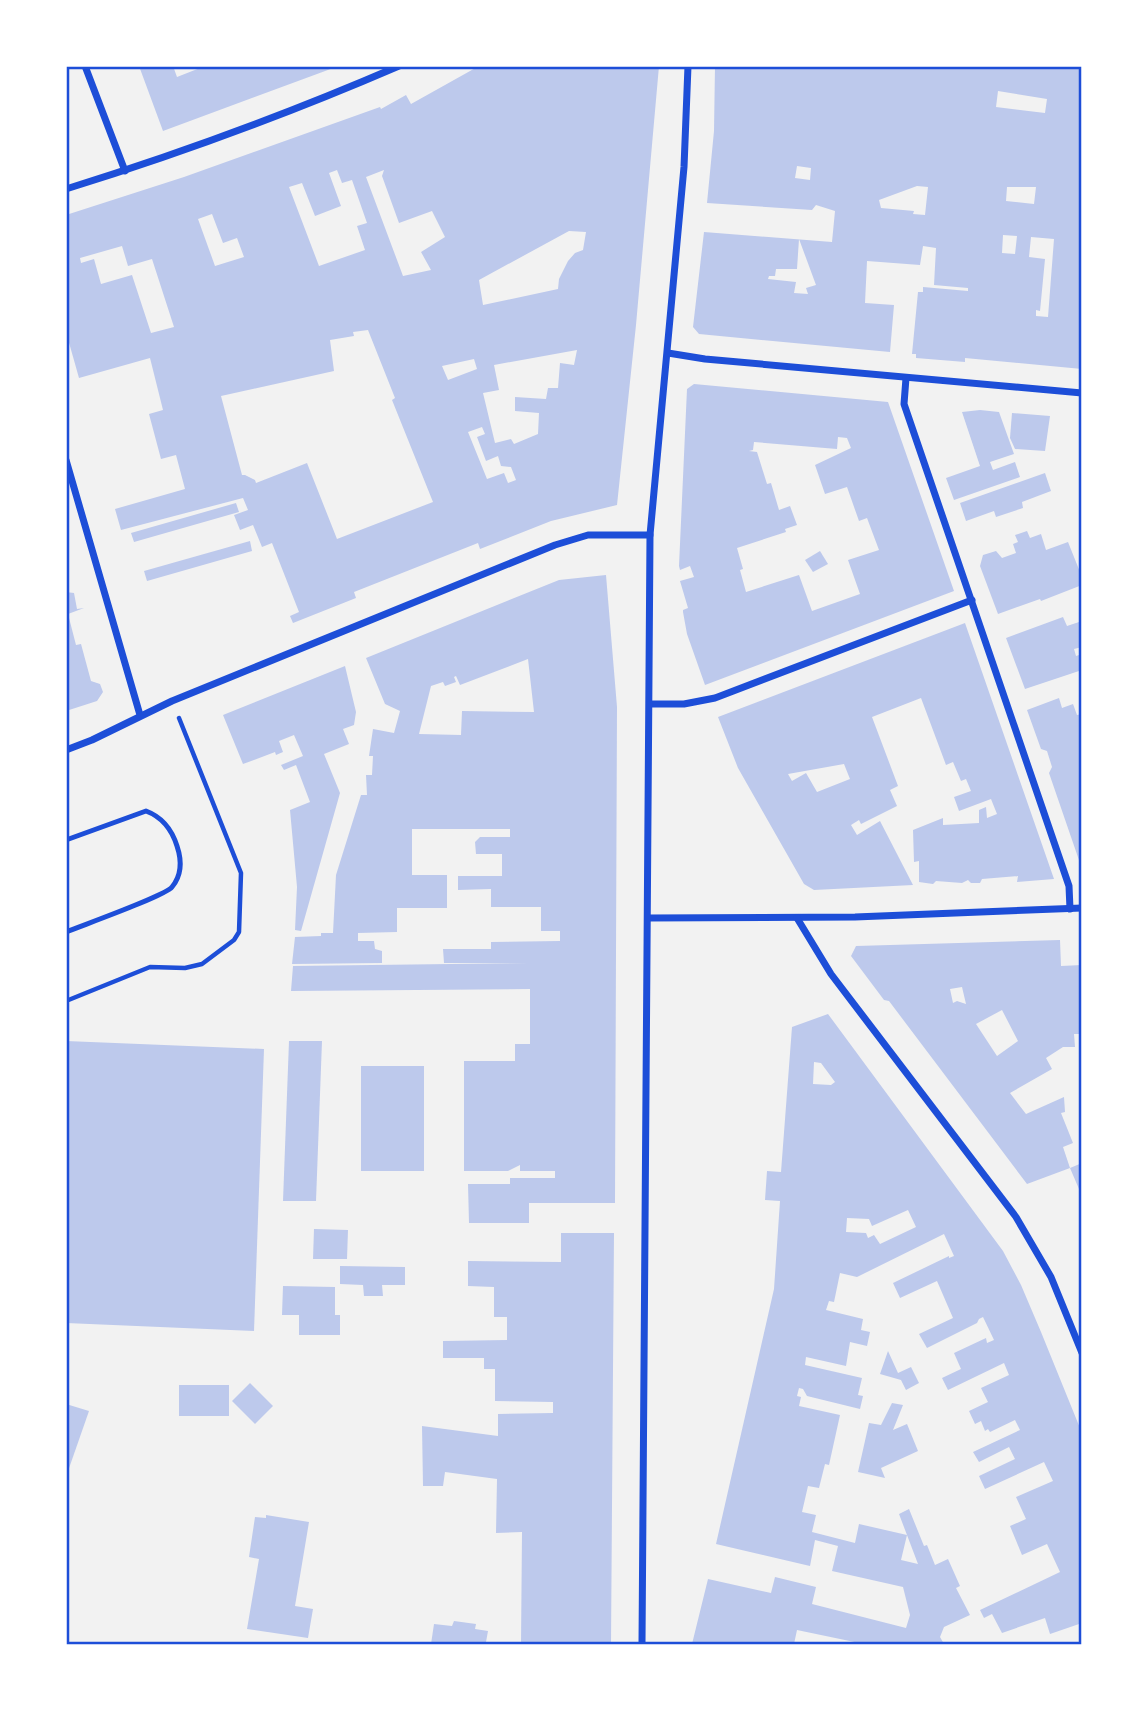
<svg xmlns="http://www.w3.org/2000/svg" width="1148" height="1711" font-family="Karla,sans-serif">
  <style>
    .building { fill: #bdc9ec; fill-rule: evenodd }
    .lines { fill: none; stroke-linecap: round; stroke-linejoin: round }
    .path { stroke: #1d4ed8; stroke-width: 4.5 }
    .service { stroke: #1d4ed8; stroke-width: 5 }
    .minor { stroke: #1d4ed8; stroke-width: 7 }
    .neatline { fill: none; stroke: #1d4ed8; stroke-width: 2.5 }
  </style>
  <rect width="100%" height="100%" fill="#f2f2f2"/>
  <g class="building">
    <polygon points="139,66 173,66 177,77 205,66 336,67 163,131"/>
    <path d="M479 66H659L636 325 617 505 551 521 480 549 478 543 354 592 356 598 293 623 290 616 299 612 272 543 262 547 253 525 240 530 234 515 248 510 243 498 121 530 115 509 185 489 176 455 161 459 149 414 163 410 150 358 79 378 66 332V215L184 177 380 107 381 109 406 95 411 104ZM337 170 342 183 352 180 367 223 357 226 365 250 319 266 289 187 302 183 315 216 341 206 329 173ZM384 170 382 176 399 223 432 211 445 237 421 252 431 270 403 276 366 177ZM212 214 223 243 237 238 244 257 215 266 198 219ZM569 231 586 232 583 250 575 253 568 261 559 279 558 289 483 305 479 280ZM122 246 128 266 152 259 174 327 151 333 132 275 101 284 94 259 81 263 80 258ZM368 330 395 398 392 400 433 502 337 539 307 463 256 483 255 480 245 475H242L221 396 334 371 330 340 354 336 353 332ZM577 350 574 365 560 363 558 388H548L546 399 515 397V411L539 413 538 434 514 444 511 439 495 443 483 393 499 390 494 365ZM474 359 477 369 448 380 442 366ZM482 427 485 434 477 437 486 461 498 456 501 466 511 467 516 480 508 483 504 473 487 479 468 432Z"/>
    <path d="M715 66H1082V369L965 358V362L916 358V354H912L918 292H923V287L968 291V288L934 285 936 248 923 246 920 265 867 261 865 303 894 305 890 352 699 334 693 327 704 232 832 242 835 211 816 205 812 210 707 203 714 131ZM998 91 1047 99 1045 113 996 107ZM797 166 811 168 810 180 795 178ZM917 186 928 187 925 215 913 214 914 211 881 208 879 200ZM1007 187H1036L1034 204 1006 201ZM1003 235 1017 236 1015 254 1002 253ZM1031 237 1054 239 1048 317 1036 316V310L1040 311 1045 259 1029 257ZM799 239 816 285 806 288 808 294 794 293 796 282 768 279 769 276H775L776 269H797Z"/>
    <path d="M694 384 888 402 954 591 705 685 687 634 683 612V610L688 608 680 581 694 577 690 566 680 570 679 566 687 389ZM838 437 847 438 851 448 815 465 825 494 847 487 859 521 867 518 879 550 848 560 860 594 812 611 799 575 746 592 740 570 743 569 737 548 786 532 785 529 797 525 790 506 779 510 771 483 767 484 757 452 749 451 753 450 754 442 837 449Z"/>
    <polygon points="980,410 999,412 1014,454 990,462 993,470 1015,462 1020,477 954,500 946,478 980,466 962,412"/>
    <polygon points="1012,413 1050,416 1045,451 1015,449 1010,438"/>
    <polygon points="1045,473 1051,491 1022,502 1023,508 996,517 994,511 966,521 960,503"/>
    <polygon points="236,503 239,512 134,542 131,533"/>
    <polygon points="1027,531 1030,538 1041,534 1046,550 1068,542 1082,577 1082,585 1041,601 1040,599 998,614 980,566 983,555 996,551 1002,558 1016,553 1013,544 1018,542 1015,535"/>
    <polygon points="250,541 252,551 147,581 144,571"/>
    <polygon points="820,551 828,564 813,572 805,560"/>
    <path d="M606 575 617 707 615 1203H529V1223H469L468 1184H510V1178H555V1171H520V1165L508 1171H464V1061H515V1044H530V989L291 991 293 966 529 963H444L443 949H491V942L560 941V931H541V907H491V889L458 890V876H502V854H476L475 842 480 837H510V829H412V875H447V908H397V932L358 933V941H374L375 949 382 951V963L292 964 295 937 321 936V933H333L336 875 361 795H367L366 775H372L373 756H369L373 729 394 733 400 711 385 704 366 658 559 580ZM528 659 534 712 462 711 461 735 419 734 431 686 443 682 445 686 456 682 454 677 456 676 460 685Z"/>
    <polygon points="66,592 74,593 77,609 84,608 68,614 76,645 81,644 91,681 100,684 103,692 97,701 66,711"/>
    <polygon points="1063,617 1067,626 1082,621 1082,647 1074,649 1076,656 1082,654 1082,670 1025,689 1006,638"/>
    <path d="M965 623 1054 879 1017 882 1018 876 982 879 980 883H971L968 880 962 883 936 881 933 884 919 882V861L914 862 913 830 943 818V825L979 823V810L986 807 987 818 997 814 991 799 959 811 954 797 971 791 966 779 961 781 953 762 946 765 921 698 872 717 898 786 890 790 897 806 861 824 859 820 851 825 857 835 880 821 913 885 814 890 804 884 738 768 718 717ZM844 764 850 779 817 792 806 773 792 781 788 774Z"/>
    <polygon points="345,666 356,712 354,725 343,729 349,744 324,754 340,793 301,931 295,930 297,887 290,810 310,802 296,765 284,770 281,765 303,756 294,735 279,741 283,752 276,755 275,752 243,764 223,715"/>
    <polygon points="1059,698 1062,708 1073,704 1077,715 1082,714 1081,866 1049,773 1052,767 1047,751 1041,749 1027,710"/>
    <path d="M1060 940 1061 966 1082 965V1034H1074L1075 1047H1063L1046 1058 1052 1069 1010 1093 1026 1114 1064 1097 1065 1112 1061 1113 1073 1143 1063 1147 1070 1168 1082 1163V1188L1079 1189 1070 1168 1027 1184 889 1001 884 1000 851 956 856 946ZM962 987 966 1004 957 1001 953 1003 950 989ZM1002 1010 1018 1041 997 1056 976 1024Z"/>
    <path d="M828 1014 1003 1251 1021 1285 1041 1332 1082 1433V1623L1050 1634 1045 1618 1002 1633 992 1614 984 1618 980 1610 1060 1572 1047 1544 1022 1555 1010 1526 1026 1519 1016 1497 1053 1481 1044 1462 985 1489 979 1476 1015 1459 1009 1447 979 1462 973 1452 1020 1430 1015 1420 990 1432 988 1429 985 1431 981 1421 975 1424 969 1411 988 1402 981 1388 1009 1375 1004 1363 948 1390 942 1378 961 1369 954 1353 986 1338 987 1343 994 1340 983 1317 979 1319 977 1323 927 1348 919 1334 953 1318 937 1281 900 1298 893 1283 949 1256V1258L954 1256 944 1234 857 1277 840 1273 834 1302 829 1301 826 1310 863 1319 861 1330 870 1332 867 1346 850 1342 846 1366 806 1357 805 1365 862 1378 858 1395 863 1396 860 1409 807 1396 803 1389 799 1388 797 1396 801 1397 799 1406 840 1415 829 1465 825 1464 819 1488 808 1486 802 1512 816 1515 812 1532 855 1543 859 1524 907 1535 901 1560 918 1564 899 1514 909 1509 924 1546 927 1545 935 1565 948 1559 960 1586 956 1588 970 1615 944 1627 940 1637 944 1644H864L797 1630 794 1644H692L708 1579 771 1593 775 1577 816 1587 812 1604 906 1628 910 1615 903 1587 832 1571 838 1546 815 1540 810 1566 716 1544 774 1289 780 1201 765 1200 767 1171 781 1172 792 1027ZM814 1062 821 1063 835 1082 831 1085 813 1084ZM908 1210 916 1227 880 1244 874 1235 868 1238 866 1233 846 1232 847 1218 869 1219 872 1226Z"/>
    <polygon points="66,1041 264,1049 254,1331 66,1323"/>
    <polygon points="289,1041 322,1041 316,1201 283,1201"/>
    <rect x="361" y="1066" width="63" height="105"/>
    <polygon points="314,1229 348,1230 347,1259 313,1259"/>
    <polygon points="561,1233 614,1233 611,1644 521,1644 522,1532 496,1533 497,1479 445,1472 443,1486 423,1486 422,1426 498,1436 498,1414 553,1413 553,1402 495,1401 495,1369 484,1369 484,1358 443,1358 443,1341 507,1340 507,1317 494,1317 494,1287 468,1286 468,1261 561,1262"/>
    <polygon points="340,1266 405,1267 405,1285 382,1285 383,1296 364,1296 363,1285 340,1284"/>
    <polygon points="283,1286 335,1287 335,1315 340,1315 340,1335 299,1335 299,1315 282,1315"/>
    <polygon points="888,1351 898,1373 911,1367 919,1383 906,1390 901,1380 880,1374"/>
    <polygon points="250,1383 273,1406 255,1424 232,1401"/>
    <rect x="179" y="1385" width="50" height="31"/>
    <polygon points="892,1403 903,1405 893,1430 907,1424 918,1451 881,1468 885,1478 858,1472 869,1423 881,1425"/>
    <polygon points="66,1404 89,1411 67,1474 66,1474"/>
    <polygon points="266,1515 309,1522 295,1606 313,1609 308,1638 247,1629 259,1559 249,1557 255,1517 266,1518"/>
    <polygon points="454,1621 476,1624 475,1629 488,1631 486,1642 493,1644 431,1644 434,1624 452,1626"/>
  </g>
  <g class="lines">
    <polyline class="path" points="66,1001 150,967 185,968 202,964 234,940 239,932 241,873 179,718"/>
    <path class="service" d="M66 840 146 811C162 817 172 830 177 846 182 861 182 875 172 887 165 896 83 925 66 932"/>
    <g class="minor">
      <polyline points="85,66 125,171"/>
      <path d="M66 189C179 154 290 113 399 66"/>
      <polyline points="668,353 705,359 1082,393"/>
      <polyline points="906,378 904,404 1069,886 1070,909"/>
      <polyline points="66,460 140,715"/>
      <polyline points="650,704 684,704 715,698 972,600"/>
      <polyline points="66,750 92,740 172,701 555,545 588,535 650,535"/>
      <polyline points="648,918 855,917 1082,908"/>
      <polyline points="797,918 831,974 1016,1217 1051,1277 1082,1353"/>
      <polyline points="642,1644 650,535 684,167 688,66"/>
    </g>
  </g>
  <rect width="1148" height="1711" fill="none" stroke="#ffffff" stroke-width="136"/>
  <rect x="68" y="68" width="1012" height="1575" class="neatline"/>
</svg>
